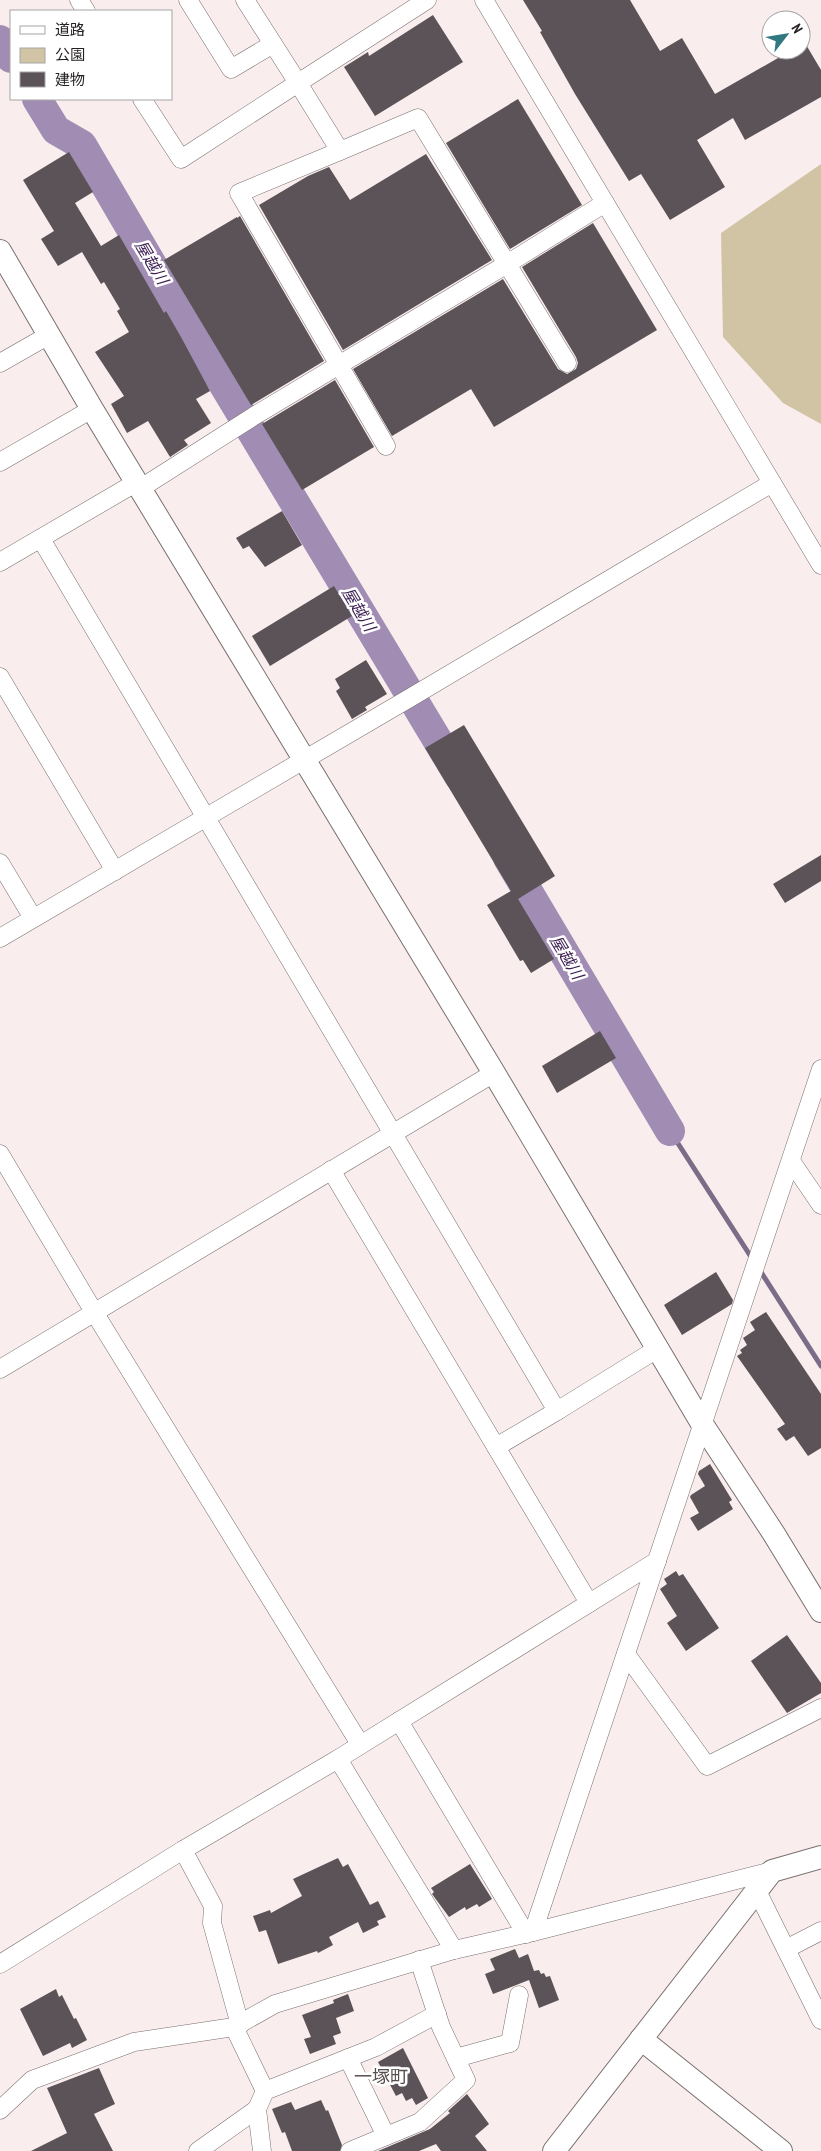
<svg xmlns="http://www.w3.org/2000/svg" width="821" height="2151" font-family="'PT Sans Narrow','Noto Sans JP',sans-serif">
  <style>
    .green { fill: #d1c4a5 }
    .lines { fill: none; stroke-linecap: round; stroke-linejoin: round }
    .stream { stroke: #7b6c87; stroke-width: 5 }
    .river { stroke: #a18db4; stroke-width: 30 }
    .building { fill: #5b5357 }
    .minor-casing { stroke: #7a7070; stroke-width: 19 }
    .tertiary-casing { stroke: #7a7070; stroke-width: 24 }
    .minor { stroke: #fff; stroke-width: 18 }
    .tertiary { stroke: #fff; stroke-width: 22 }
    .labels { text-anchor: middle; stroke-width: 5; stroke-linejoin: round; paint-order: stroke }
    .water-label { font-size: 16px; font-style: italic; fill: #3d2153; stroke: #fff }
    .quarter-label { font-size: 18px; fill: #584e4e; stroke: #fff }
  </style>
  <rect width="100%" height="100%" fill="#f9eded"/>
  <polygon class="green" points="821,164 821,424 783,403 723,337 721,233"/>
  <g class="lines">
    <g class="stream">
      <polyline points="670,1131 753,1260"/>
      <polyline points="759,1269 821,1366"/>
    </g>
    <g class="river">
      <polyline points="0,40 11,58"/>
      <polyline points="37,99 56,130 82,145 168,292 459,776"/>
      <polyline points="508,858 670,1131"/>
    </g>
  </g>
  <g class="building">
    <polygon points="523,0 630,0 660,51 682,38 715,94 792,50 801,50 801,45 805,43 821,70 821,97 745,140 733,118 697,140 725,187 670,220 641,174 629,181 575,94 540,32 542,31"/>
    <polygon points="433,15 463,62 375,116 344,67 368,52 369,56"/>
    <polygon points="518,99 582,205 510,249 446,143"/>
    <polygon points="69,152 93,192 75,203 101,246 119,235 164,313 166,311 181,337 210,391 196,399 211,423 184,440 188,445 170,457 148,421 127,433 111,404 124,396 95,352 129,332 117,311 120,309 104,282 101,284 82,252 58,266 41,239 54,231 23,180"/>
    <polygon points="426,154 492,260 343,350 259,205 308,176 329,167 350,200"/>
    <polygon points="240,216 324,361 251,405 164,260 237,217 237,218"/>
    <polygon points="593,223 657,330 494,427 471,389 392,436 353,369 503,279 558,369 567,374 576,369 578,363 576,357 522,267"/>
    <polygon points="335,380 374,447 302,490 262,424"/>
    <polygon points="282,511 302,545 265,567 249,546 243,549 236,538"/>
    <polygon points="334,586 352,616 270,666 252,636"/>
    <polygon points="366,660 387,694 365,707 367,710 352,719 336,691 340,688 335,679"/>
    <polygon points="464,725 555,876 518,899 554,959 531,973 523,960 520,961 487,905 511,891 425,748"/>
    <polygon points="821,855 821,881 785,903 773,884"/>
    <polygon points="600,1031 616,1058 557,1093 542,1066"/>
    <polygon points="716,1272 733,1300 732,1304 682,1335 664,1305"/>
    <polygon points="766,1312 821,1394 821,1448 808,1456 794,1436 786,1441 777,1429 785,1424 737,1356 742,1353 740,1350 747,1345 743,1338 755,1330 750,1322"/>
    <polygon points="710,1464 732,1500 729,1502 733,1509 698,1531 690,1518 699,1513 690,1497 691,1495 705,1486 698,1474 699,1471"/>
    <polygon points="676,1571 679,1576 683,1574 719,1628 686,1651 667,1623 677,1616 660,1589 667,1584 664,1579"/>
    <polygon points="787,1635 821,1683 821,1693 787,1713 751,1661"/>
    <polygon points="338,1858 343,1867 348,1864 370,1905 378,1901 386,1917 377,1921 379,1925 363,1933 358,1922 329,1937 333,1945 318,1953 317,1951 278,1964 266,1930 259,1932 253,1916 270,1910 271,1913 302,1896 293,1879"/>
    <polygon points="470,1864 492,1899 479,1907 477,1904 466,1910 465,1907 449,1917 432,1894 434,1892 431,1888"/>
    <polygon points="515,1949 519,1958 528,1954 534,1971 539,1970 541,1974 544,1973 546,1977 550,1976 559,2000 539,2008 529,1980 493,1994 485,1974 495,1970 490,1959"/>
    <polygon points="56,1989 59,1997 62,1995 74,2019 76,2018 87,2040 72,2048 70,2043 43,2056 20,2009"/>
    <polygon points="348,1994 354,2011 336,2018 341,2033 333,2036 336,2044 310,2054 304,2039 311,2037 302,2015 334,2003 333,2000"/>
    <polygon points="403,2048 428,2098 416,2105 412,2098 406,2101 402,2093 396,2096 378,2062"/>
    <polygon points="99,2068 115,2104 94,2114 113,2151 31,2151 67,2133 47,2088"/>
    <polygon points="467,2094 489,2124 475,2136 487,2151 441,2151 436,2144 419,2151 378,2151 430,2129 450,2113 448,2111"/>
    <polygon points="321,2100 326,2111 328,2110 342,2145 340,2151 292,2151 285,2132 282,2133 272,2109 291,2102 295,2110"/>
  </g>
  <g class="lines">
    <defs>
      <g id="minor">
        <polyline points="79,0 86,11"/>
        <polyline points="188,0 231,69 273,44"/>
        <polyline points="245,0 298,83 427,0"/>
        <polyline points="484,0 821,565"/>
        <polyline points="340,151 239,193 386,446"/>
        <polyline points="0,363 49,335"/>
        <polyline points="567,363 507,264 605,203"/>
        <polyline points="0,462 92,409"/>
        <polyline points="141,488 254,416 507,264 418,118 340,151 298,83 181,159 142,99"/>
        <path d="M41 539C211 831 387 1119 557 1411L496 1447 589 1603"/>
        <polyline points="0,562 137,482"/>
        <polyline points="0,677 115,871"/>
        <polyline points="0,863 33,918"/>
        <polyline points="0,938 408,699 772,483"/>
        <polyline points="0,1154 94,1312 360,1744"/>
        <polyline points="791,1161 821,1205"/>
        <polyline points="331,1170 496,1447"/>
        <polyline points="0,1369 494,1073"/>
        <polyline points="557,1411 657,1349"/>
        <polyline points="626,1654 707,1766 821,1708"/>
        <polyline points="399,1721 526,1934"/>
        <polyline points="338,1759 454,1950"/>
        <polyline points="183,1850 213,1906 212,1923 240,2025"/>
        <polyline points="757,1891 821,2020"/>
        <path d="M533 1932C629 1644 727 1357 821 1069"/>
        <polyline points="786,1949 821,1931"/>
        <polyline points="0,1964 183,1850 338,1759 657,1561"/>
        <polyline points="234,2027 265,2091 257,2109 262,2151"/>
        <polyline points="348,2058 386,2136"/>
        <polyline points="456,2058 510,2043 519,1995"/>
        <polyline points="265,2091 376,2047 437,2014"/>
        <polyline points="0,2110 32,2080 134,2042 234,2027 275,2004 454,1950 533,1932 772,1871"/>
        <polyline points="198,2151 257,2109"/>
        <polyline points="350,2151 420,2122 466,2080 441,2027 419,1960"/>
      </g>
      <g id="tertiary">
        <polyline points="0,251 92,409 494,1073 704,1427 774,1534 821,1611"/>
        <polyline points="641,2039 781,2151"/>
        <polyline points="554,2151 772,1871 821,1857"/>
      </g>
    </defs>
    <use href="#minor" class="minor-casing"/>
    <use href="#tertiary" class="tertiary-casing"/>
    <use href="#minor" class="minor"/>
    <use href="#tertiary" class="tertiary"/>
  </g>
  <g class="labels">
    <g class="water-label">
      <text transform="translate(152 262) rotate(59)" y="6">屋越川</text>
      <text transform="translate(359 609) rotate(59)" y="6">屋越川</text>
      <text transform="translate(567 957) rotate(59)" y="6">屋越川</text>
    </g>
    <g class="quarter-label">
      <text x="381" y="2083">一塚町</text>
    </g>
  </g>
  <rect x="10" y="10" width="162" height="90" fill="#ffffff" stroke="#a7a5a5"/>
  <rect x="20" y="26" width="25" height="8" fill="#ffffff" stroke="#a7a5a5"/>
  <text x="55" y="35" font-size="15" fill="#231f1f">道路</text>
  <rect x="20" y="48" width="25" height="15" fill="#d1c4a5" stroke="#a7a5a5"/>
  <text x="55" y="60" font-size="15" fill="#231f1f">公園</text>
  <rect x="20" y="72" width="25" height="15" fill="#5b5357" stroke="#a7a5a5"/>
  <text x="55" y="85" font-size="15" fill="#231f1f">建物</text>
  <g transform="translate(786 35) rotate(59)"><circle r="24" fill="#ffffff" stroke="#a7a5a5"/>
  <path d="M0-4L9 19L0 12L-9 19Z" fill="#307980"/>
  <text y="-8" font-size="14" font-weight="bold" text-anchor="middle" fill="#231f1f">N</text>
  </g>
</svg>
